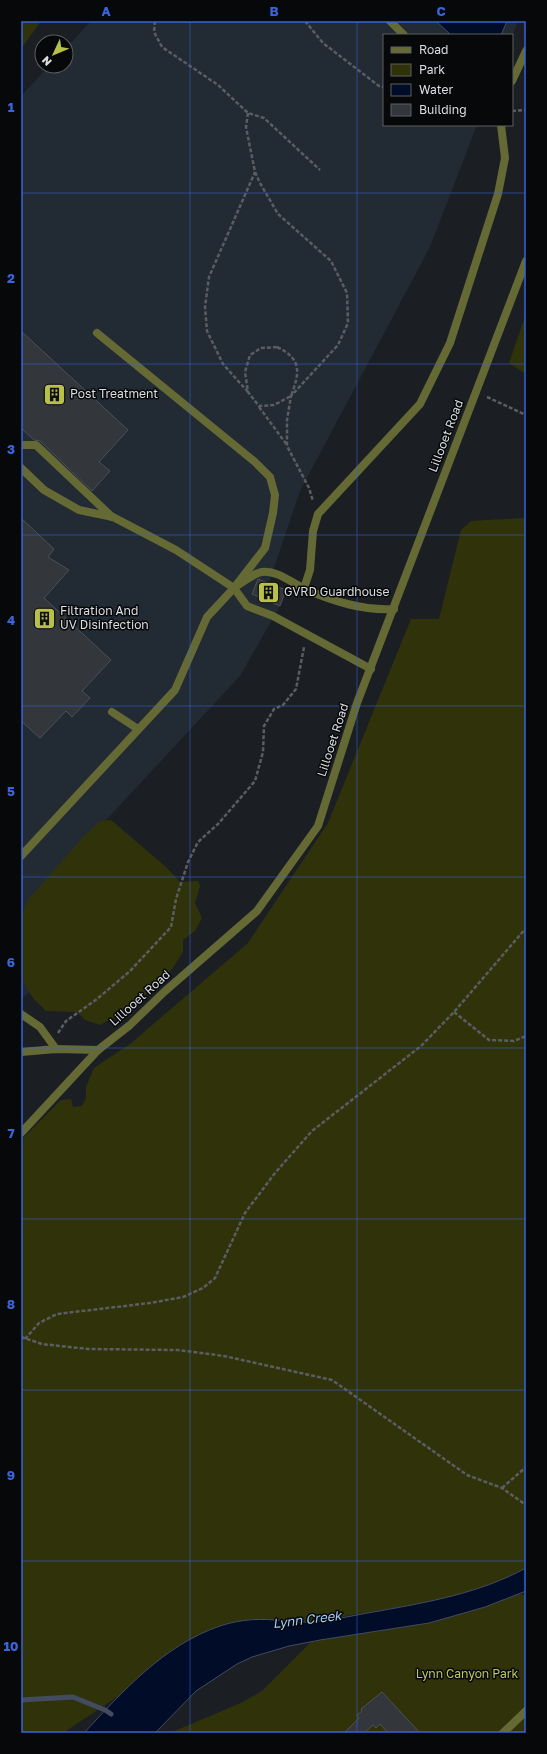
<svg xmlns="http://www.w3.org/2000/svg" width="547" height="1754" font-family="'Golos Text',sans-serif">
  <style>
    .built { fill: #222a33 }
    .green { fill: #30330a }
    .water { fill: #000c28; stroke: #424b60 }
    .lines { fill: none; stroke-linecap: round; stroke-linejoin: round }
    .stream { stroke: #424b60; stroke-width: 5 }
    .building { fill: #33373c; stroke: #4b5055 }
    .path { stroke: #5a5d61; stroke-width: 2.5; stroke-dasharray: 4 2; stroke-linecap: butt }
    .lane { stroke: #656a35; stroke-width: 8 }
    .street { stroke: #656a35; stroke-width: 8 }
    .grid { fill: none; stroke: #3a64da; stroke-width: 1; stroke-opacity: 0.55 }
    .labels { text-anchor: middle; stroke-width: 3; stroke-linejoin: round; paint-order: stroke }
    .poi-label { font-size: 12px; fill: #dcdee2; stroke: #07080a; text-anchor: start }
    .street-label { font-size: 12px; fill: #dcdee2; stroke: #07080a }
    .park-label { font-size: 12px; fill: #bfc957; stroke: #07080a }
    .water-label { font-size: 13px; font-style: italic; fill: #a1cbfc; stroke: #07080a }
    .neatline { fill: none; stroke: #3a64da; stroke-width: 1.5 }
    .grid-label { font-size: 13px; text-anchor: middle; font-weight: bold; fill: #3a64da }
  </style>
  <rect width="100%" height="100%" fill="#1b1f23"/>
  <polygon class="built" points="91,21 518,21 512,36 384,35 384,125 477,125 430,247 300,491 269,583 286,590 280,606 240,676 96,831 37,986 21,999 21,96 49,66 66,66 66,48"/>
  <g class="green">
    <polygon points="21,21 41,21 21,49"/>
    <polygon points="526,314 526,374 509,363"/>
    <polygon points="526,518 526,1568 502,1580 476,1590 449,1598 401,1607 308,1622 249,1619 144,1672 120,1695 63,1733 21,1733 21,1140 61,1100 71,1099 73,1107 82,1106 86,1098 86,1087 94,1068 130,1044 248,943 328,823 411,619 439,619 461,530 471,521"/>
    <polygon points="111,820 166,867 180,882 198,881 200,886 195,903 202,918 195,931 183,940 183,952 172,969 131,1008 100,1025 85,1020 77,1012 46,1011 33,998 21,979 21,917 27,901 84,836 100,821"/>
    <polygon points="518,1594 526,1595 526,1733 170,1733 243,1702 263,1690 311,1642 407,1625 429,1623 485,1607"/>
  </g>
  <g class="water">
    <polygon points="436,21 507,21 501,35 451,35"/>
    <path d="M526 1568V1591L485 1607 429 1623 320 1640 289 1646 252 1657 237 1664 196 1691 155 1733H84C123 1691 164 1645 220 1626 241 1619 262 1618 283 1621 291 1622 298 1623 307 1622 331 1621 355 1615 379 1611 429 1602 480 1593 526 1568Z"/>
  </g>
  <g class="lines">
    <polyline class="stream" points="21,1700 73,1697 105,1710 111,1714"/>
  </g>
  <g class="building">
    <polygon points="21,331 128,430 99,462 110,471 92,491 40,441 34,440 21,428"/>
    <polygon points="21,518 54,549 48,557 69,570 44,598 111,660 82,691 90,698 72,717 66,711 40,738 21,721"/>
    <polygon points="258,579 286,590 280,606 252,594"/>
    <polygon points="382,1692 420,1733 388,1733 380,1724 376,1728 373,1725 364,1733 344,1733 359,1718 357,1715 362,1711 361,1709"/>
  </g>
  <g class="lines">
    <g class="path">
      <polyline points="155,21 154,32 162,47 218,85 248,113 264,118 320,170"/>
      <polyline points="305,21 323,43 379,86 384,87"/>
      <polyline points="512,111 526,110"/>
      <polyline points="248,113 246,127 255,172 260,183 278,214 331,261 347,293 348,323 338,345 291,396 287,420 287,446 309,488 313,501"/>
      <path d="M277 347C302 359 300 372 291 396L274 405 259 406 248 392 245 372 250 355 261 348Z"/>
      <polyline points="248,392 223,364 207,331 205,307 209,277 255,172"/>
      <polyline points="487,397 526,415"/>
      <polyline points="259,407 287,445"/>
      <polyline points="454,1012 489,1040 514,1041 526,1036"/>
      <polyline points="58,1033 66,1021 97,999 130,971 171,927 176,899 188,862 198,842 218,824 255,781 263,752 264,726 274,709 283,705 296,689 304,647"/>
      <polyline points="21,1337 42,1344 88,1349 178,1350 224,1356 332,1380 467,1475 502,1488 526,1505"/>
      <polyline points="25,1339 39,1323 57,1314 150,1303 183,1297 203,1288 215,1278 245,1213 275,1173 312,1131 421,1046 454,1012 526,928"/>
      <polyline points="502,1488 526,1467"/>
    </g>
    <g class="lane">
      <polyline points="390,21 404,35"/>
      <polyline points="512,81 526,51"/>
      <polyline points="21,445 36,445 112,517"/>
      <polyline points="21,468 44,490 79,510 113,517 176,550 234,588 247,606 273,616 371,669"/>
      <path d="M238 585C245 581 254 573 262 572 277 570 292 583 305 589 333 601 363 611 394 609"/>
      <polyline points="304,588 310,570 313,531 318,514 420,404 450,343 498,194 505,158 501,125"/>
      <polyline points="112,712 138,729"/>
      <polyline points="21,856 175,690 207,617 234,588 265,548 273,513 275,495 270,477 255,462 97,333"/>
      <polyline points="21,1014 40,1027 56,1049"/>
      <polyline points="21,1052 56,1049 98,1050"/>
    </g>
    <g class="street">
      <polyline points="21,1133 98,1050 130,1025 164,992 257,911 318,826 357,703 526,261"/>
      <polyline points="503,1733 526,1711"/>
    </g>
  </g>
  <path class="grid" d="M190 21V1733M357 21V1733M21 193H526M21 364H526M21 535H526M21 706H526M21 877H526M21 1048H526M21 1219H526M21 1390H526M21 1561H526"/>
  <defs>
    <symbol id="building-square" viewBox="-11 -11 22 22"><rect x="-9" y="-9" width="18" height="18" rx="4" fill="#b7c148" stroke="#07080a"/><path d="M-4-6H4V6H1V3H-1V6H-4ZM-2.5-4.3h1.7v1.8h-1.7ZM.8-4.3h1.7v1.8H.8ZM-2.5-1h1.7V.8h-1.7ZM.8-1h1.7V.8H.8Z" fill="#111"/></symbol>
  </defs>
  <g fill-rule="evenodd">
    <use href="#building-square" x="42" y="382" width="25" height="25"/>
    <use href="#building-square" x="256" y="580" width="25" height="25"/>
    <use href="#building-square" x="32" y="606" width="25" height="25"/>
  </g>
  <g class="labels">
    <g class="poi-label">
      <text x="70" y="398">Post Treatment</text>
      <text x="284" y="596">GVRD Guardhouse</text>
      <text x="60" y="615">Filtration And<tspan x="60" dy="14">UV Disinfection</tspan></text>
    </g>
    <g class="street-label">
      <text transform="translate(446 436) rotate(-69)" y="4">Lillooet Road</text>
      <text transform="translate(333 740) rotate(-72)" y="4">Lillooet Road</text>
      <text transform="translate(140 998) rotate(-42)" y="4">Lillooet Road</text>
    </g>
    <g class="park-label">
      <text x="467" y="1678">Lynn Canyon Park</text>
    </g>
    <g class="water-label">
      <text transform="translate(307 1619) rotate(-7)" y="5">Lynn Creek</text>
    </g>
  </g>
  <rect width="547" height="1754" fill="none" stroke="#07080a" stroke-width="44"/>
  <rect x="383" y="34" width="130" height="92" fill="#07080a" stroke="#5c5e60"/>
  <rect x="391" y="47" width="20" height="6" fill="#656a35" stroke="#5c5e60"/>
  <text x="419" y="54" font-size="12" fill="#dcdee2">Road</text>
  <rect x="391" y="64" width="20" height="12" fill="#30330a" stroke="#5c5e60"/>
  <text x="419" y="74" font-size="12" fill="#dcdee2">Park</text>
  <rect x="391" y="84" width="20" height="12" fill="#000c28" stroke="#5c5e60"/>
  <text x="419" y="94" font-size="12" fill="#dcdee2">Water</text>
  <rect x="391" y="104" width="20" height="12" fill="#33373c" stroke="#5c5e60"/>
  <text x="419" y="114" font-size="12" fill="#dcdee2">Building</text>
  <g transform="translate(54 54) rotate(226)"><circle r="19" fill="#07080a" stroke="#5c5e60"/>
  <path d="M0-3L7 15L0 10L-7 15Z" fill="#b7c148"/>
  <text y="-6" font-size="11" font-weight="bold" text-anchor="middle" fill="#dcdee2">N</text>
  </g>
  <rect x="22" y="22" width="503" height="1710" class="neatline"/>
  <g class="grid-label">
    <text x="106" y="16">A</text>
    <text x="274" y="16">B</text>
    <text x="441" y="16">C</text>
    <text x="11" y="112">1</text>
    <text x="11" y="283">2</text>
    <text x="11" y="454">3</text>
    <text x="11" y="625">4</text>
    <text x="11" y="796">5</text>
    <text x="11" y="967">6</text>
    <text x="11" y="1138">7</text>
    <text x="11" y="1309">8</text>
    <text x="11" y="1480">9</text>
    <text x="11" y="1651">10</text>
  </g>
</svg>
